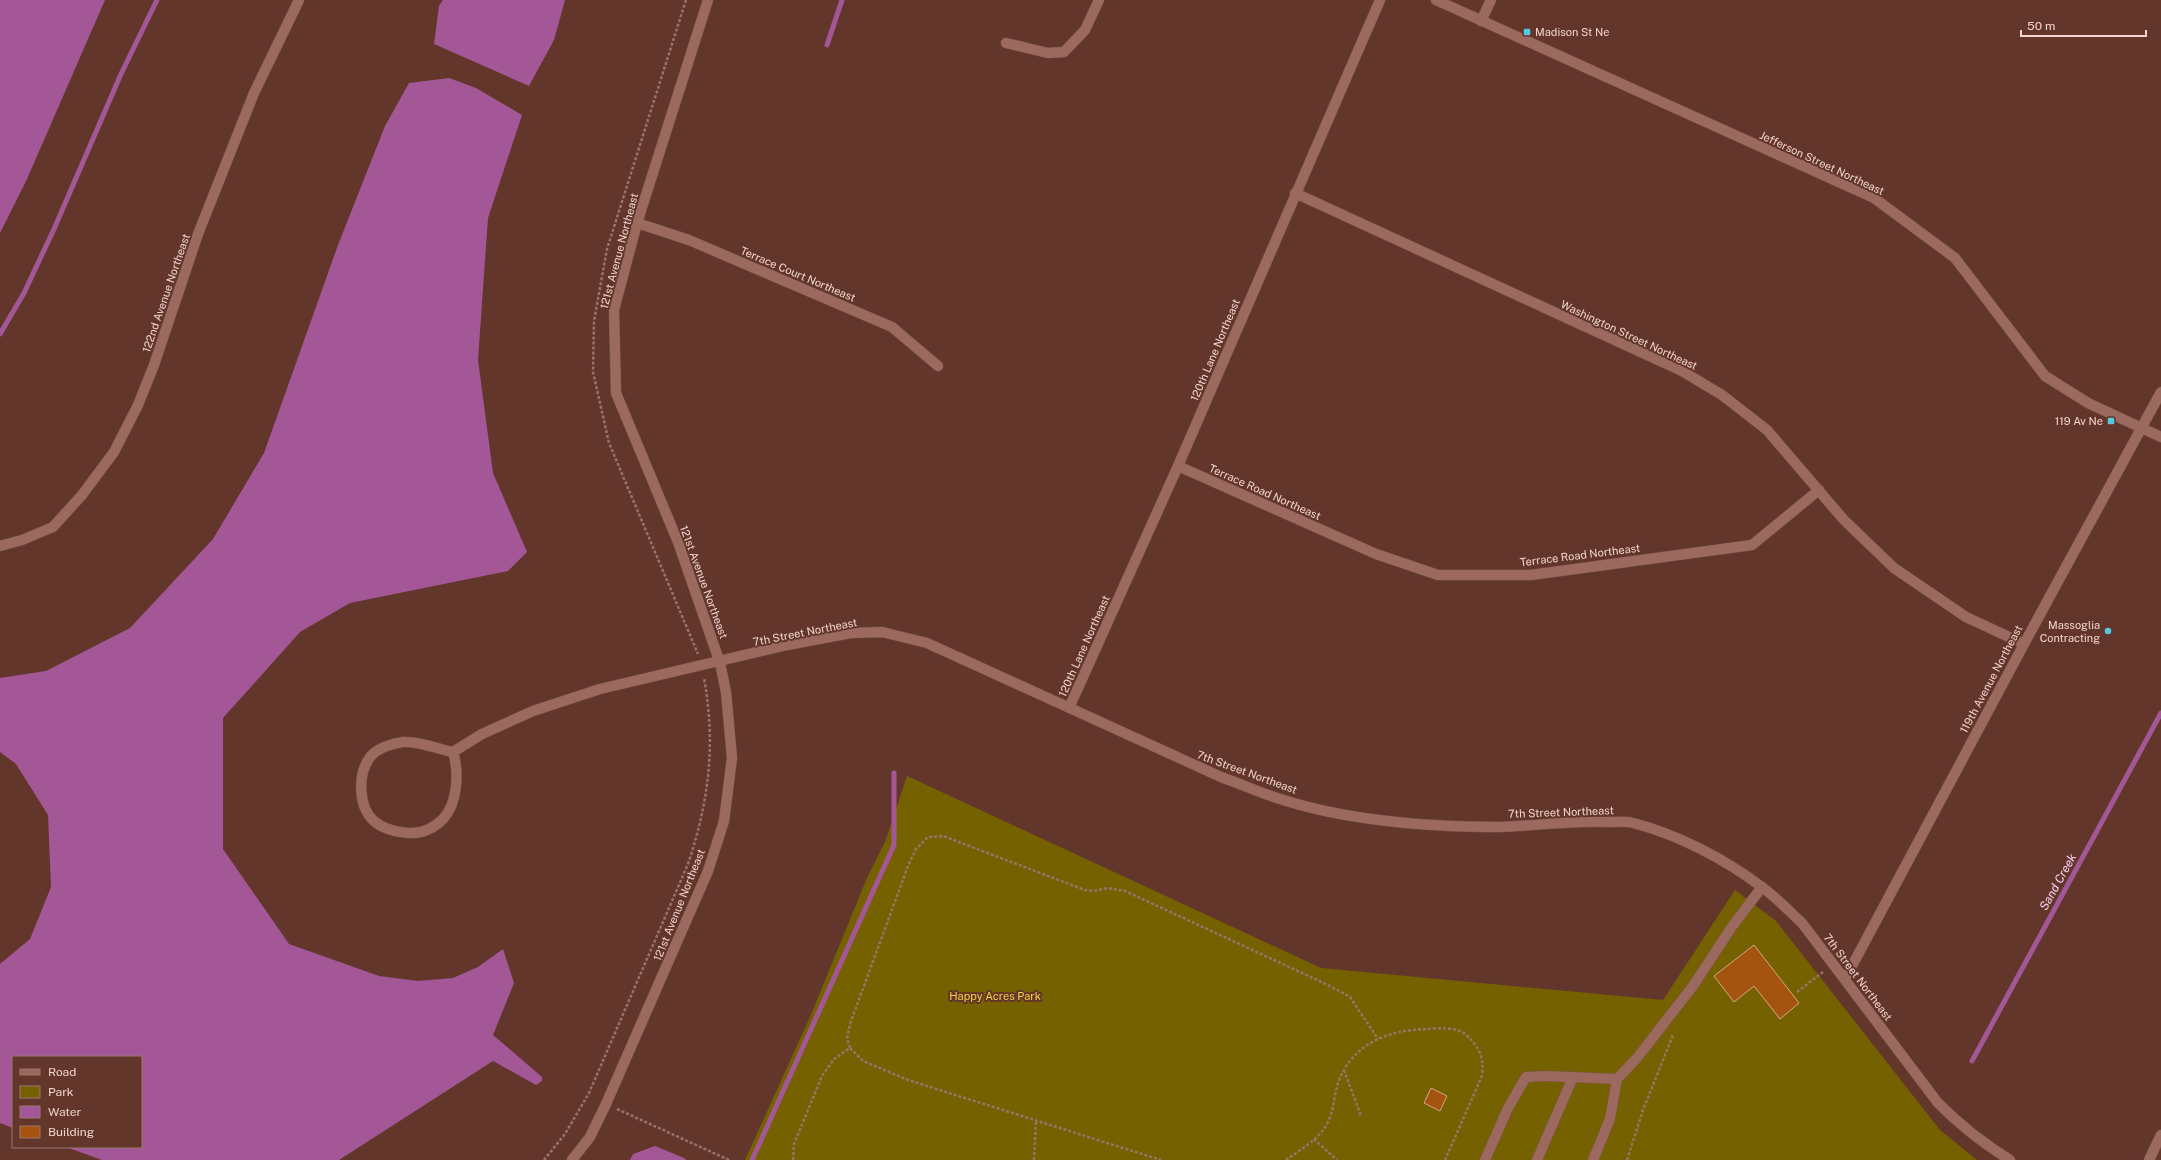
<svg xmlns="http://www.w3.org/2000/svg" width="2161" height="1160" font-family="'Public Sans',sans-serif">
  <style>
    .green { fill: #766101 }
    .water { fill: #a35796 }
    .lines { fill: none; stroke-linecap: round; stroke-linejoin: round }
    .stream { stroke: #a35796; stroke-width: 5 }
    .building { fill: #a4540f; stroke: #d5a78a }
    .minor-casing { stroke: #7a544b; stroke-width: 11 }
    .path { stroke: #997269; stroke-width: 2.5; stroke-dasharray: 3 2; stroke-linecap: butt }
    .minor { stroke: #9b695e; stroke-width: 10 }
    .poi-dot { fill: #56c9e1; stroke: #63362c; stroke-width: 1.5 }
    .labels { text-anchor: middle; stroke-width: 4; stroke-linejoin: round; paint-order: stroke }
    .poi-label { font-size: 11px; fill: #f2d5ce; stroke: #63362c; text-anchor: end }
    .street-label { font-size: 11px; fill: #f2d5ce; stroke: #63362c }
    .park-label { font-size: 11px; fill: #f6d142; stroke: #63362c }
    .water-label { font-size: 12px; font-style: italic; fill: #fdd3f4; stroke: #63362c }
  </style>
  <rect width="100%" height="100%" fill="#63362c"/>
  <polygon class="green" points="907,776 1321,968 1663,1000 1735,890 1776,921 1940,1130 1977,1160 745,1160 810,1017 867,878 885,842"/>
  <g class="water">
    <polygon points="0,0 105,0 27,179 0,233"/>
    <polygon points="443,0 565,0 554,40 529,86 434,44 439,6"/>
    <polygon points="449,78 476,88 522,115 488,218 478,360 493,473 527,552 508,571 350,603 300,632 223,718 223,849 289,944 379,976 418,981 453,978 478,967 503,949 514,983 493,1035 542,1077 542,1081 536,1085 493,1061 339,1160 102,1160 66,1147 141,1147 141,1057 13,1057 13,1128 0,1123 0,964 30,939 51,887 48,815 16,764 0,752 0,678 46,671 130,628 213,539 264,453 338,245 385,126 409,83"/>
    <polygon points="655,1146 684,1158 686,1160 630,1160 633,1154"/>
  </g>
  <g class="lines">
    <g class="stream">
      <polyline points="827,45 842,0"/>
      <polyline points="0,334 24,293 54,229 121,74 157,0"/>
      <polyline points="1972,1061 2161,713"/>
      <polyline points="752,1160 894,845 894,773"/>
    </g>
  </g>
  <g class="building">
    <polygon points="1754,945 1799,1003 1780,1019 1754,986 1734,1002 1714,976"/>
    <polygon points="1431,1088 1447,1096 1440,1111 1424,1103"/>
  </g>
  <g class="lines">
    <defs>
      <g id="minor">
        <polyline points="1436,0 1874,198 1955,258 2045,376 2088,403 2161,437"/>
        <polyline points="1481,21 1491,0"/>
        <polyline points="1006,43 1048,53 1064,52 1085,30 1099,0"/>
        <polyline points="1295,193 1682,371 1722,395 1767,430 1844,520 1894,568 1966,617 2024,644"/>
        <polyline points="637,223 689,240 892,327 938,366"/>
        <polyline points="1178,466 1376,554 1438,575 1531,575 1752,545 1819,490"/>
        <polyline points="0,546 22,540 53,527 82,495 114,452 138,405 154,365 198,234 254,93 299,0"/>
        <polyline points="1069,708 1178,466 1380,0"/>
        <path d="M453 752C459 772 458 803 443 819 433 829 422 834 408 833 396 832 383 829 374 821 358 807 357 773 371 756 378 748 393 743 403 742 421 741 437 749 453 752L482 734 533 711 600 689 787 645 851 633 882 632 927 643 1221 777C1238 783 1254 790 1271 796 1343 821 1424 827 1500 827 1536 826 1572 820 1608 822 1616 822 1625 821 1633 823 1677 834 1727 860 1763 888 1777 898 1789 911 1802 923L1938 1103C1960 1125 1984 1144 2010 1160"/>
        <polyline points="1845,979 2024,644 2161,392"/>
        <polyline points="572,1160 590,1137 606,1104 708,871 724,821 732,758 726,692 720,663 678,542 616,393 614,310 637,223 708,0"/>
        <polyline points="1485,1160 1508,1108 1526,1077 1546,1076 1617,1079"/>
        <polyline points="1537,1160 1573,1077"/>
        <polyline points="1593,1160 1610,1119 1617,1079 1637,1058 1693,986 1731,928 1762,887"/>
        <polyline points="2149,1160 2161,1135"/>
      </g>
    </defs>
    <use href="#minor" class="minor-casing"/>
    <g class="path">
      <polyline points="686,0 607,249 594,321 593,372 609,443 698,654"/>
      <polyline points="1797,992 1823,972"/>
      <polyline points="850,1048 847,1038 850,1024 908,866 916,849 928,837 943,836 1085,890 1093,891 1108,888 1125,891 1328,985 1350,997 1378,1039"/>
      <polyline points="1344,1070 1361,1116"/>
      <polyline points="617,1109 729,1160"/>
      <polyline points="1314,1139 1337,1160"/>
      <path d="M544 1160 565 1134 589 1093 688 864C709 801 716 744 704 678"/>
      <polyline points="793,1160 794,1144 822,1076 834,1059 850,1048 863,1061 908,1080 1161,1160"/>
      <polyline points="1034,1160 1036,1121"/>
      <path d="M1286 1160C1301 1149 1320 1139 1328 1122 1334 1110 1334 1095 1338 1083 1352 1044 1387 1030 1427 1029 1438 1028 1458 1027 1465 1034 1480 1047 1484 1057 1482 1076L1445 1160"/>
      <polyline points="1627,1160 1643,1110 1673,1035"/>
    </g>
    <use href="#minor" class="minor"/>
  </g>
  <g class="poi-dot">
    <rect x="1523" y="28" width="8" height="8" rx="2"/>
    <rect x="2107" y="417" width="8" height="8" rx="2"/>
    <circle cx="2108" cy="631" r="4"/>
  </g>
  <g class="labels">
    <g class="poi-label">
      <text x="1535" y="36" text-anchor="start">Madison St Ne</text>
      <text x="2103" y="425">119 Av Ne</text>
      <text x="2100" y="629">Massoglia<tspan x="2100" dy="13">Contracting</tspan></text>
    </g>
    <g class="street-label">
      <text transform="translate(1822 163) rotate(25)" y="4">Jefferson Street Northeast</text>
      <text transform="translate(619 251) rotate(-75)" y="4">121st Avenue Northeast</text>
      <text transform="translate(798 274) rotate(23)" y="4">Terrace Court Northeast</text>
      <text transform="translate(166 293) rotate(-71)" y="4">122nd Avenue Northeast</text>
      <text transform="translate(1629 335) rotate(25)" y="4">Washington Street Northeast</text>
      <text transform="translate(1215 350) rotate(-67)" y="4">120th Lane Northeast</text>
      <text transform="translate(1265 492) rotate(24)" y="4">Terrace Road Northeast</text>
      <text transform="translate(1580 555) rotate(-7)" y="4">Terrace Road Northeast</text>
      <text transform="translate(704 582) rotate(70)" y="4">121st Avenue Northeast</text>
      <text transform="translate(805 632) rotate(-11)" y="4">7th Street Northeast</text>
      <text transform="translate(1084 646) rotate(-66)" y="4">120th Lane Northeast</text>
      <text transform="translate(1991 679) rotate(-62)" y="4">119th Avenue Northeast</text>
      <text transform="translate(1247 772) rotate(20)" y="4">7th Street Northeast</text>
      <text transform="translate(1561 812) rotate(-2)" y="4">7th Street Northeast</text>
      <text transform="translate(679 905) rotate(-68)" y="4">121st Avenue Northeast</text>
      <text transform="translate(1858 977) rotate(53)" y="4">7th Street Northeast</text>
    </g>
    <g class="park-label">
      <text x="995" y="1000">Happy Acres Park</text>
    </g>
    <g class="water-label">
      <text transform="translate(2058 882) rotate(-61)" y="4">Sand Creek</text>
    </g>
  </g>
  <rect x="12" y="1056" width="130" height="92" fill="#63362c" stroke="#9c766d"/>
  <rect x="20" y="1069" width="20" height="6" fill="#9b695e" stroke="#9c766d"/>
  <text x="48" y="1076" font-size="12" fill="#f2d5ce">Road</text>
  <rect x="20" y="1086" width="20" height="12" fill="#766101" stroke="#9c766d"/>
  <text x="48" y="1096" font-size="12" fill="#f2d5ce">Park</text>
  <rect x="20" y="1106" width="20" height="12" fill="#a35796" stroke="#9c766d"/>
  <text x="48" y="1116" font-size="12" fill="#f2d5ce">Water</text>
  <rect x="20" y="1126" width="20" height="12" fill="#a4540f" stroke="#9c766d"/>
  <text x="48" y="1136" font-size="12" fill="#f2d5ce">Building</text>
  <path d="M2021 30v6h125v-6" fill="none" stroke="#f2d5ce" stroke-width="2"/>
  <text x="2027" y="30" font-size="12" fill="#f2d5ce" stroke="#63362c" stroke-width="3" paint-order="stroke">50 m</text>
</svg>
